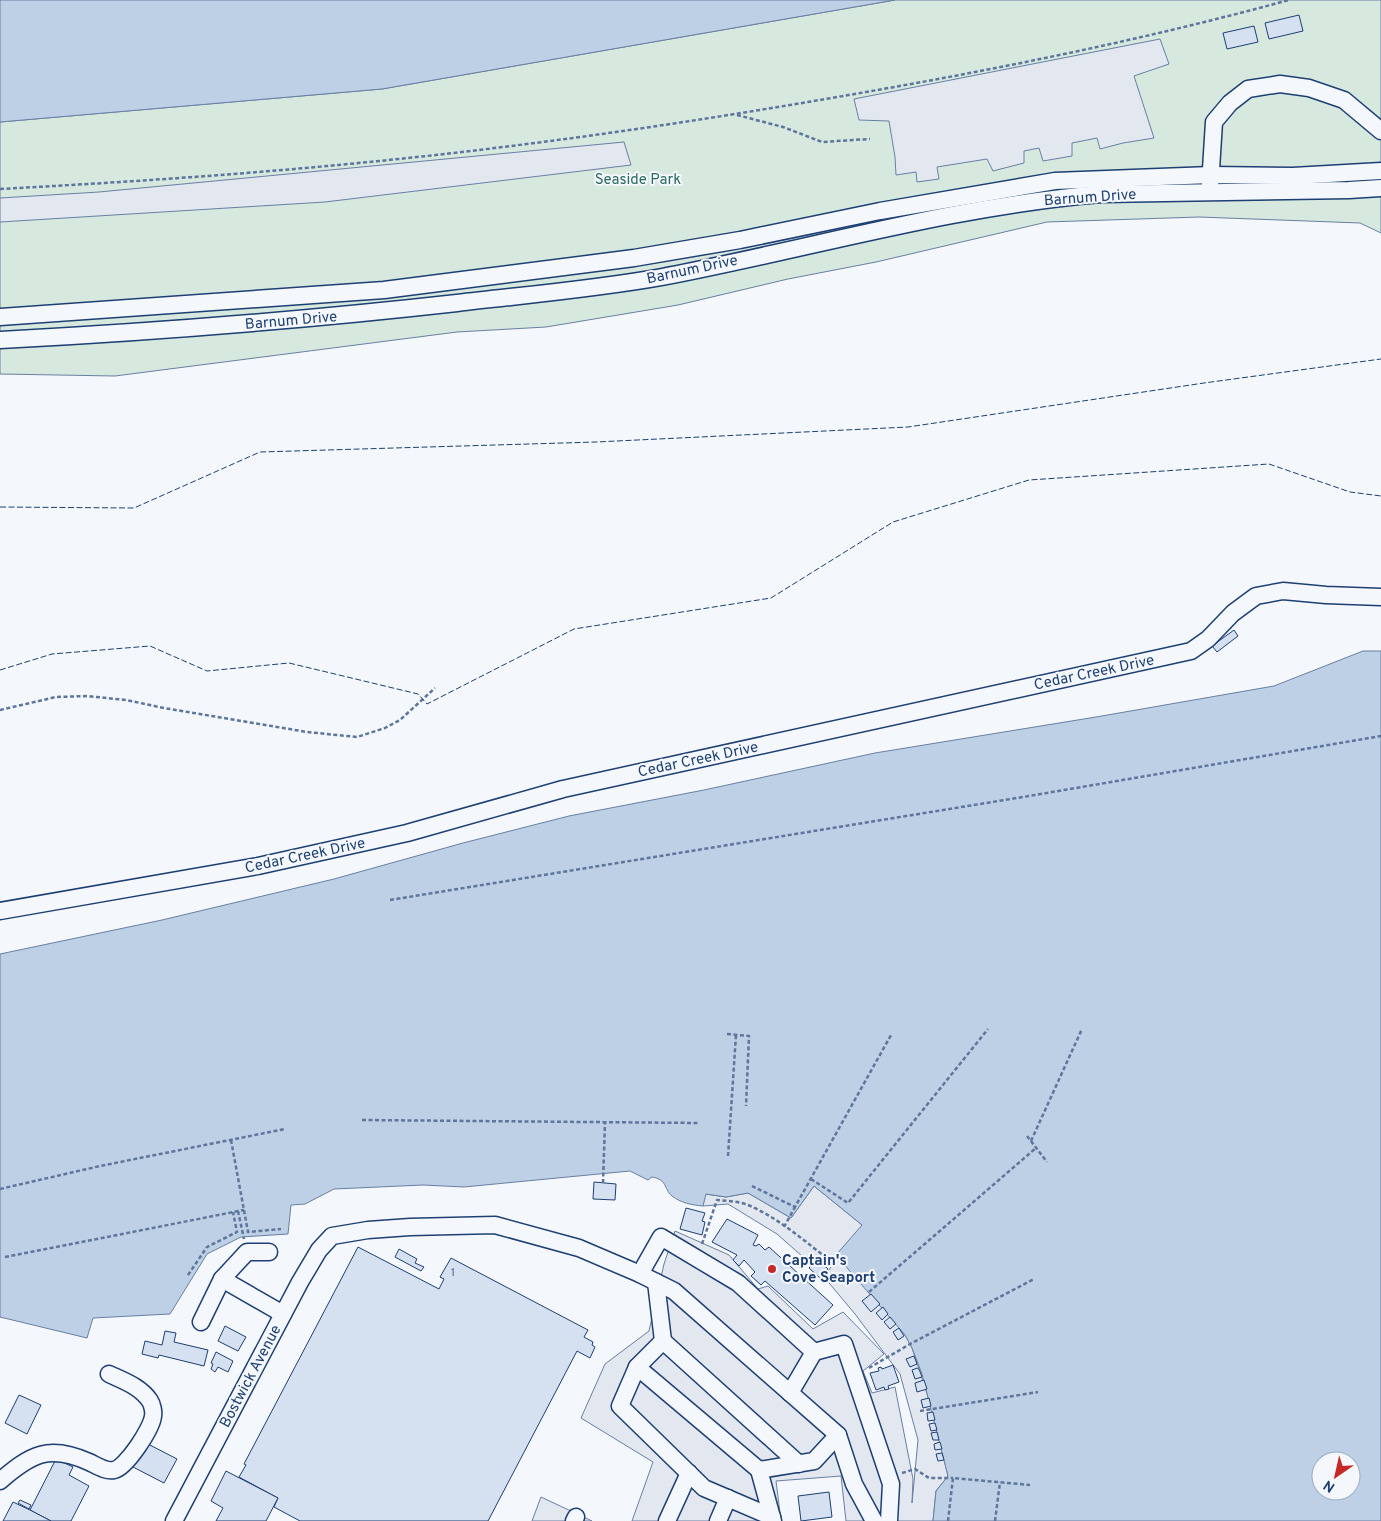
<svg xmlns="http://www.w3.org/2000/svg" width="1381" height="1521" font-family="Overpass,sans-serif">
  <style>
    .green { fill: #d7e8df; stroke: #687fa3 }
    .parking { fill: #e3e8f0; stroke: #687fa3 }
    .water { fill: #bed0e5; stroke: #687fa3; fill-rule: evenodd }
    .building { fill: #d5e0f0; stroke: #1d3f73 }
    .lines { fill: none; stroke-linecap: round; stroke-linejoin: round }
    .minor-casing { stroke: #1d3f73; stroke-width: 19 }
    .path { stroke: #5e769c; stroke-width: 2.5; stroke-dasharray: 4 2.5; stroke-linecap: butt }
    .minor { stroke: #f4f7fb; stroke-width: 16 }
    .fence { stroke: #1d3f73; stroke-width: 1; stroke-dasharray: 6 2.5; stroke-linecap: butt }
    .poi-dot { fill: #c62828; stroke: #f4f7fb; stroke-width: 2 }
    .labels { text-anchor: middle; stroke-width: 4; stroke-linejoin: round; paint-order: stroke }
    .number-label { font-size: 12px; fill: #4b6792 }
    .park-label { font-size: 15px; fill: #2c6c60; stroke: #f4f7fb }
    .street-label { font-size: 15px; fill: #1d3f73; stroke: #f4f7fb }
    .poi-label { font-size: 15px; font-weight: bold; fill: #1d3f73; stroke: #f4f7fb; text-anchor: start }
  </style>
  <rect width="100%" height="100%" fill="#f4f7fb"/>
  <polygon class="green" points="895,0 1381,0 1381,233 1360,223 1199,217 1047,222 876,262 788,279 678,305 546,327 457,332 115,376 0,374 0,122 382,89"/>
  <g class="parking">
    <polygon points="1160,39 1169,64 1134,76 1154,138 1123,143 1100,149 1097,138 1072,143 1072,156 1043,161 1039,148 1024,151 1024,163 993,171 987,159 937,167 939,179 917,182 916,172 896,175 895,157 889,121 859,120 854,99"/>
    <polygon points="624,142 631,165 325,202 0,222 0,198 99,192"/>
    <polygon points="814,1186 862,1225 905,1335 912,1348 932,1409 948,1476 936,1491 933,1521 846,1521 841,1476 776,1481 781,1521 632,1521 653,1462 581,1418 605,1364 649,1331 664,1264 675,1231 729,1255 758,1289 768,1286 813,1329 843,1312 884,1354 863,1371 872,1393 895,1387 913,1479 912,1503 918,1440 900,1374 855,1314 824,1277 831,1267 818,1256 811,1264 777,1234 728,1204 703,1206 705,1194 726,1197 748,1193 791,1218"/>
    <polygon points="541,1497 592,1521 532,1521"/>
  </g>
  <g class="water">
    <polygon points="0,0 895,0 382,89 0,122"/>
    <path d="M1363 651H1381V1521H933L936 1491 948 1476 922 1374 912 1348 905 1335 836 1255 862 1225 814 1186 791 1218 748 1193 726 1197 706 1194 703 1206C692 1205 681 1203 672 1196 663 1188 668 1180 652 1177L648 1180 630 1171 464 1187 423 1185 334 1189 305 1204 291 1205 288 1234 241 1237 207 1254 170 1314 93 1318 87 1338 0 1317V954L162 920 334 879 463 843 569 816 704 790 875 753 1096 717 1274 686ZM1321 1461H1351V1491H1321Z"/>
  </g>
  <g class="building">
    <polygon points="1299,15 1303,31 1269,39 1265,23"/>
    <polygon points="1254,26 1258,42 1227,49 1223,33"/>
    <polygon points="1234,630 1238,636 1217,652 1212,646"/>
    <polygon points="594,1182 616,1184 615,1200 593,1199"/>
    <polygon points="686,1208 705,1213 702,1221 705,1222 702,1235 680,1229"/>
    <polygon points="727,1219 758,1235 753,1245 756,1246 759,1244 765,1250 769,1247 833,1305 815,1325 765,1281 761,1285 751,1276 755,1272 744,1260 739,1266 733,1260 737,1255 712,1242"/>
    <polygon points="358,1247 439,1289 444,1279 440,1277 451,1258 588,1330 584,1337 593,1342 592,1345 595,1347 590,1358 577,1351 488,1521 300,1521 274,1507 278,1498 239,1477 246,1465 244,1464"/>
    <polygon points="399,1249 417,1259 415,1263 424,1267 421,1271 395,1257"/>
    <polygon points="817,1259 828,1269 820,1278 809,1268"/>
    <polygon points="871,1294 880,1304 871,1312 862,1301"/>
    <polygon points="883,1307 888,1314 882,1320 876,1313"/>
    <polygon points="890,1317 896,1324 890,1329 884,1322"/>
    <polygon points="225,1326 246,1337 238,1351 218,1341"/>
    <polygon points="899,1328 904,1336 898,1340 893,1332"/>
    <polygon points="165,1331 176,1333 174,1342 208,1350 204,1366 159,1355 158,1358 142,1354 145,1341 162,1345"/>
    <polygon points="216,1352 233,1361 228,1372 218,1367 215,1372 211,1369 213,1364 211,1363"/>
    <polygon points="914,1356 917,1364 910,1367 906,1359"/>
    <polygon points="893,1365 899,1382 888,1386 889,1389 885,1390 884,1387 876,1390 870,1373 879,1371 878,1368 881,1367 882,1369"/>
    <polygon points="917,1368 919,1369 922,1377 915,1379 912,1370"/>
    <polygon points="924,1380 927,1389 917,1392 915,1383"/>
    <polygon points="19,1395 41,1405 27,1434 5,1423"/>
    <polygon points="929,1398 931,1406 923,1408 921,1400"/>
    <polygon points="933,1412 935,1420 928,1421 927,1413"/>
    <polygon points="935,1423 937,1430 931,1431 929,1424"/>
    <polygon points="937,1432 939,1440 933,1440 931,1433"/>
    <polygon points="940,1442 942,1449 935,1450 934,1444"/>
    <polygon points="146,1443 177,1459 164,1483 133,1467"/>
    <polygon points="942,1453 944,1460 938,1461 936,1454"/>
    <polygon points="56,1459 73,1467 69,1475 89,1486 71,1521 51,1521 30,1510"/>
    <polygon points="226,1471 278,1498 266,1521 216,1521 223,1508 211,1501"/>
    <polygon points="829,1492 832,1517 801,1521 798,1496"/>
    <polygon points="20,1500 31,1505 29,1509 18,1503"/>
    <polygon points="13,1502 30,1510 51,1521 3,1521"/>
  </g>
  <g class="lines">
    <defs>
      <g id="minor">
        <polyline points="1210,185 1214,122 1230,103 1248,89 1280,84 1309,88 1344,100 1381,131"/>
        <polyline points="0,317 384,290 634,258 740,240 880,211 1055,181 1211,175 1293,176 1381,171"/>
        <path d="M0 340C153 332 305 320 457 303 525 295 595 289 662 277 809 249 952 206 1102 194L1349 190 1381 188"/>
        <polyline points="0,911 258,866 407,833 563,789 1191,651 1208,639 1233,613 1256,596 1283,591 1326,595 1381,597"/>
        <polyline points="640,1274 674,1291 838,1435 854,1484 874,1521"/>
        <polyline points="222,1279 283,1314"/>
        <polyline points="656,1282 663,1341"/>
        <polyline points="201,1322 222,1279 247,1252 269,1252"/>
        <polyline points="637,1367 759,1470"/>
        <polyline points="790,1393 814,1352"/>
        <path d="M0 1481C31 1454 49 1444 89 1462 96 1465 106 1472 114 1470 126 1468 152 1428 153 1416 154 1412 152 1404 150 1401 141 1387 124 1381 109 1374"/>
        <polyline points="772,1517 704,1488 620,1406 637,1367 663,1341 799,1464"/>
        <polyline points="174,1521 300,1282 319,1250 332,1236 368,1230 410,1227 495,1225 579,1248 640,1274 661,1237 738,1283 814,1352 844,1344 891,1484 889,1521"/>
        <polyline points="574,1521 576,1517"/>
        <polyline points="667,1521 689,1473"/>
        <polyline points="718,1521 728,1498"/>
        <polyline points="773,1521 759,1470 814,1461 838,1435"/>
      </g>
    </defs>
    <use href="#minor" class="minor-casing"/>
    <g class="path">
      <polyline points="737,115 783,127 822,142 870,139"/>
      <path d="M0 189C168 180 336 168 503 147 625 132 746 113 866 92 1009 67 1150 38 1289 0"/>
      <polyline points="0,710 56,697 87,696 126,700 164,708 307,732 357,737 385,728 400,720 435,688"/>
      <polyline points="390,900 1023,797 1381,736"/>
      <polyline points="727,1034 749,1036 746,1106"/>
      <polyline points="362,1120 699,1123"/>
      <polyline points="1027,1136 1047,1162"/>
      <polyline points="231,1140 248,1232 281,1229"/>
      <polyline points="1031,1141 1082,1029"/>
      <polyline points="728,1156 736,1035"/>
      <polyline points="811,1179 848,1203 988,1029"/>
      <polyline points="603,1183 605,1122"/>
      <polyline points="752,1186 795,1207 891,1035"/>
      <polyline points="0,1189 100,1166 285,1129"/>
      <polyline points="238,1211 244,1239"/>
      <polyline points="784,1227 795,1207"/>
      <path d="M702 1244 717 1200C727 1201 738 1201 748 1205 779 1218 807 1243 833 1263"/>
      <polyline points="5,1257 244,1210"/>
      <polyline points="188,1275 207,1247 237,1232 233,1212"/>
      <polyline points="869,1292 1036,1148"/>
      <polyline points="869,1368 910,1344 1034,1279"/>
      <polyline points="920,1411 1038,1392"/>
      <polyline points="902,1473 915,1469 929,1478 953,1478"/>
      <polyline points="948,1521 953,1478 1030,1485"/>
      <polyline points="995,1521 1000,1482"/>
    </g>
    <use href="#minor" class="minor"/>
    <g class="fence">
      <polyline points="0,507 134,508 260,452 596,442 908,427 1204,383 1381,359"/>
      <polyline points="0,670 52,654 150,646 207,671 289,663 418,694 427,704 574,629 771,598 893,522 1029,480 1269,464 1350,492 1381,496"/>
    </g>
  </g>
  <circle class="poi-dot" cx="772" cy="1269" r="5"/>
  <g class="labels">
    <g class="number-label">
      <text x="453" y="1276">1</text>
    </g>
    <g class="park-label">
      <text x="638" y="184">Seaside Park</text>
    </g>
    <g class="street-label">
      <text transform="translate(1090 197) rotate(-4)" y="5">Barnum Drive</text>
      <text transform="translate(692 269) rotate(-12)" y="5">Barnum Drive</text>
      <text transform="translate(291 320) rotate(-5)" y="5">Barnum Drive</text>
      <text transform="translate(1094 672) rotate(-12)" y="5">Cedar Creek Drive</text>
      <text transform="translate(698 759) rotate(-12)" y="5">Cedar Creek Drive</text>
      <text transform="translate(305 855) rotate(-12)" y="5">Cedar Creek Drive</text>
      <text transform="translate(250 1376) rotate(-62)" y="5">Bostwick Avenue</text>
    </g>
    <g class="poi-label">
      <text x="782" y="1265">Captain's<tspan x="782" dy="17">Cove Seaport</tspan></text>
    </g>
  </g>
  <g transform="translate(1336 1476) rotate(214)"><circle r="24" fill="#f4f7fb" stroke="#9eadc5"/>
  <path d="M0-4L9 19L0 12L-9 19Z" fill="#c62828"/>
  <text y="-8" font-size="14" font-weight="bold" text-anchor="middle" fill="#1d3f73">N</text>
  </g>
</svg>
